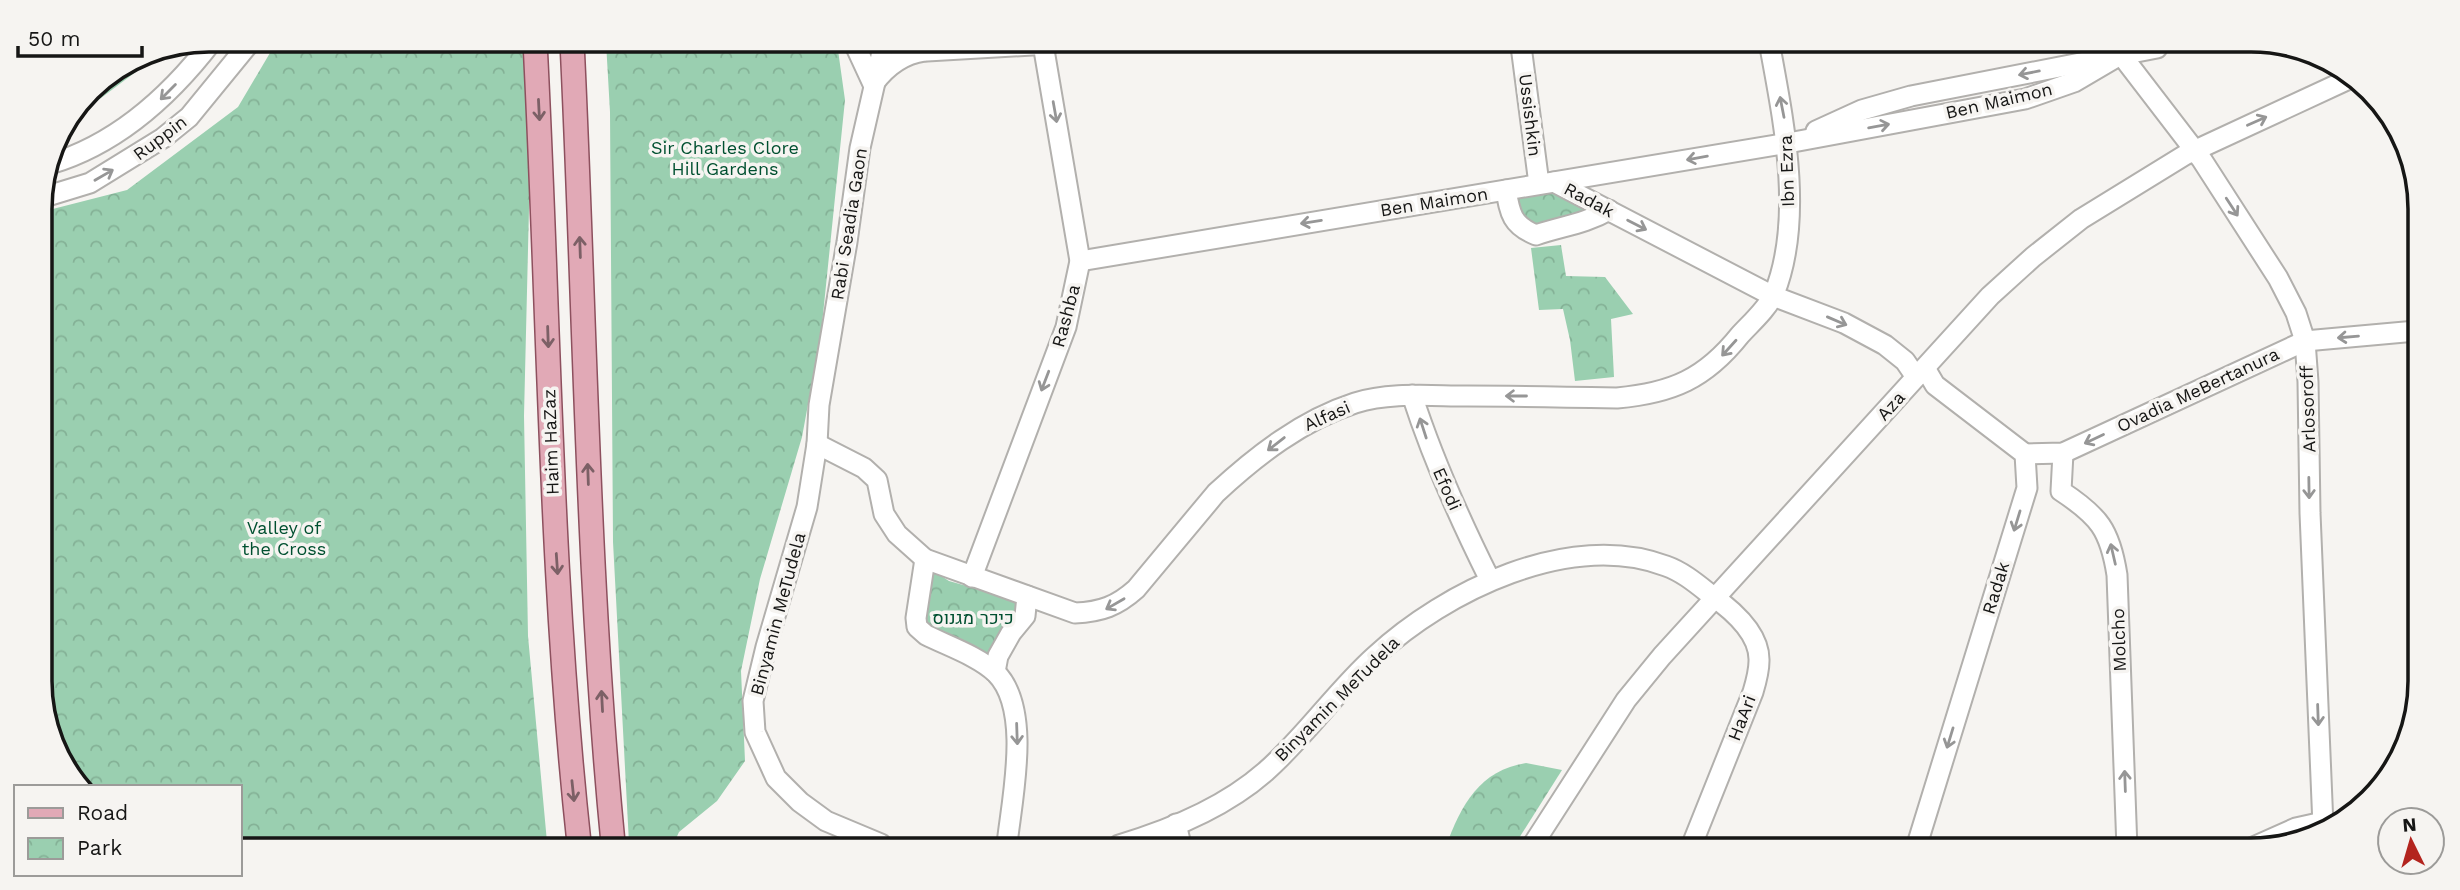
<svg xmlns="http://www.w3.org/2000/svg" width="2460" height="890" font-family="'Work Sans',Heebo,sans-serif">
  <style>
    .park { fill: url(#park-crowns) }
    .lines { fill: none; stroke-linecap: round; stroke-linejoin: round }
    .minor-casing { stroke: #b2b0ad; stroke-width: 23 }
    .major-casing { stroke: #8d505e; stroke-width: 26 }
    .minor { stroke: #fff; stroke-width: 19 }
    .major { stroke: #e1a9b6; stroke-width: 23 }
    .oneway { stroke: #969696 }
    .oneway2 { stroke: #7c6066 }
    .labels { text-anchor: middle; stroke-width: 7; stroke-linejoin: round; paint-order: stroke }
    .street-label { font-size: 18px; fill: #161615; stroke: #f6f4f1 }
    .park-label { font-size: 18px; fill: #005030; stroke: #f6f4f1 }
    .rim { fill: none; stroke: #161615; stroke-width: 3.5 }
  </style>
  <defs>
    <pattern id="park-crowns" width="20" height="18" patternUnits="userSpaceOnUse" patternTransform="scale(1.75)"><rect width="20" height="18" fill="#9acfb0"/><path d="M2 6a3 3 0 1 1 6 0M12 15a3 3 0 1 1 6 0" fill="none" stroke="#84b196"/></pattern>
  </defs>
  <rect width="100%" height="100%" fill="#f6f4f1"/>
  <g class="park">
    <polygon points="277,41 533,42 524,416 528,636 547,842 240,841 240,787 80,787 43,713 41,212 127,190 238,107"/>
    <polygon points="606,42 837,43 845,100 821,334 802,437 760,579 741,671 745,761 717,801 679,832 674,843 629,843 613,542 610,112"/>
    <polygon points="138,58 141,68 89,107 73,114 98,83"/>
    <polygon points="1552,186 1601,211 1536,233 1508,193"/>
    <polygon points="1561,245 1566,276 1605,277 1633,314 1611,319 1614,377 1575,381 1570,340 1563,309 1539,310 1531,248"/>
    <path d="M929 568 949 581 1020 601C1012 623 993 634 989 656L926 626 923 617Z"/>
    <path d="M1526 763 1562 770 1514 846H1446C1461 805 1480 770 1526 763Z"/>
  </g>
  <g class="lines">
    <defs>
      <g id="minor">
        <polyline points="854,43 873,84"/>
        <polyline points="894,43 927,51 1050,44"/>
        <polyline points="1521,46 1539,184"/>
        <polyline points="2116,48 2202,160 2278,278 2296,313 2305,341 2308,382 2310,513 2323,826"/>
        <path d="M874 83C886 67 903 54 924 51"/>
        <polyline points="1816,131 1862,110 1911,96 2157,48"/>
        <path d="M50 164C118 144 171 95 213 40"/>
        <polyline points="1554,182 1773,296 1844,323 1885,345 1905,361 1916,377"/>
        <path d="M1506 190C1510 214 1512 225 1536 235 1562 226 1585 224 1609 210"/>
        <polyline points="41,198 90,183 163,138 189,117 252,40"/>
        <polyline points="1080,261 1788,143 2025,99 2074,82 2120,55"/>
        <path d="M1412 395C1433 460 1460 520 1490 580"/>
        <path d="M817 444 864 468 877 480 884 514 897 534 925 559 1075 613C1101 612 1117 606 1136 589L1216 493C1256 456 1302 420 1355 403 1390 392 1430 396 1467 396 1517 396 1567 397 1617 398 1672 393 1705 379 1740 335 1751 323 1767 309 1774 294 1804 220 1784 123 1770 47"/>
        <path d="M2063 453 2061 491C2099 516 2110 530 2117 575L2127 849"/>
        <polyline points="2025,454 2063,453 2305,341 2416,331"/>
        <path d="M925 559 916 618 917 627 926 635C948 646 978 656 996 673 1032 709 1012 798 1007 844"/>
        <polyline points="972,577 1066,327 1080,261 1043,44"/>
        <polyline points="995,672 998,656 1011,633 1025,616 1027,596"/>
        <polyline points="1176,824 1181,845"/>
        <polyline points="881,844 826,821 800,802 776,778 755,732 753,701 766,647 807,507 817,444 819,405 847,242 860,148 884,43"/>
        <path d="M1119 845C1170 830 1225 807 1265 772 1305 737 1336 691 1375 656 1445 591 1570 530 1666 566 1683 572 1697 584 1711 595 1731 609 1760 633 1759 661 1759 671 1756 682 1753 692L1691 847"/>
        <polyline points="1532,846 1626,700 1662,656 1990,296 2033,257 2081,219 2185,155 2349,79"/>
        <polyline points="1916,848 2027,488 2025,454 1935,385 1925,368"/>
        <polyline points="2249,849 2296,828 2323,822"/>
      </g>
      <g id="major">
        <path d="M535 42C549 309 550 576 579 843"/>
        <path d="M572 42C585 309 587 577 613 843"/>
      </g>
    </defs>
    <use href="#minor" class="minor-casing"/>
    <use href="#major" class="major-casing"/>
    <use href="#minor" class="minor"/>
    <use href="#major" class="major"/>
  </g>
  <defs><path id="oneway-shaft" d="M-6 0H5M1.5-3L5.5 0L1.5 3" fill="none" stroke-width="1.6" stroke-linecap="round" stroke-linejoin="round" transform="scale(1.75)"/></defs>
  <g class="oneway">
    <use href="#oneway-shaft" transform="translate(2029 73) rotate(169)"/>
    <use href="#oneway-shaft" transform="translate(168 92) rotate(135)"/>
    <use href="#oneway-shaft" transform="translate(1782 107) rotate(-101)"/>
    <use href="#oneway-shaft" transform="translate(1055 112) rotate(80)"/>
    <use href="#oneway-shaft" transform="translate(2257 121) rotate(-24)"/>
    <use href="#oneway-shaft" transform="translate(1879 126) rotate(-10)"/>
    <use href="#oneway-shaft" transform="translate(1697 158) rotate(170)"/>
    <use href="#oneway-shaft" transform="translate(104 175) rotate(-30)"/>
    <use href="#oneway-shaft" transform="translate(2232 207) rotate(57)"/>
    <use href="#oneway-shaft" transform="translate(1311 222) rotate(171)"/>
    <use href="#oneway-shaft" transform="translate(1637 225) rotate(27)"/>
    <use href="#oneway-shaft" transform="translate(1837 321) rotate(23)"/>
    <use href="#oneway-shaft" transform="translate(2348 337) rotate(175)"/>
    <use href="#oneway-shaft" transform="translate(1729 348) rotate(132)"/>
    <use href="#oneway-shaft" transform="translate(1045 381) rotate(111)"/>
    <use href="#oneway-shaft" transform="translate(1516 396) rotate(-180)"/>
    <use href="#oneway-shaft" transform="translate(1423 428) rotate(-108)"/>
    <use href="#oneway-shaft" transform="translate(2094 439) rotate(155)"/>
    <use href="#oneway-shaft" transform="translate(1276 444) rotate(142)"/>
    <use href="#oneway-shaft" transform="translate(2309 488) rotate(89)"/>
    <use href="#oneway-shaft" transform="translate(2017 521) rotate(107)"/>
    <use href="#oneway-shaft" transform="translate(2113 554) rotate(-103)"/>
    <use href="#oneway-shaft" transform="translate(1115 604) rotate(150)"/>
    <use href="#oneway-shaft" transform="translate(2318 715) rotate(88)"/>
    <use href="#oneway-shaft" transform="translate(1017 734) rotate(88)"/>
    <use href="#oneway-shaft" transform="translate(1950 738) rotate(107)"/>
    <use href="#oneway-shaft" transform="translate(2125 781) rotate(-92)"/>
  </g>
  <g class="oneway2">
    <use href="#oneway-shaft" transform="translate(539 110) rotate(87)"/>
    <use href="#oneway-shaft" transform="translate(580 247) rotate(-92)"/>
    <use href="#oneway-shaft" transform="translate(548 337) rotate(88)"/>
    <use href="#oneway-shaft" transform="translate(588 474) rotate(-92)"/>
    <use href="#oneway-shaft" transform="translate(557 564) rotate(86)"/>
    <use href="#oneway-shaft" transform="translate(602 701) rotate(-93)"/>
    <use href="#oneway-shaft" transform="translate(573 791) rotate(84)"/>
  </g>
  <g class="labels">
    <g class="street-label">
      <text transform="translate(1999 101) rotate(-13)" y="6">Ben Maimon</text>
      <text transform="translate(1530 115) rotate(83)" y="6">Ussishkin</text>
      <text transform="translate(160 138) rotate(-37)" y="6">Ruppin</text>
      <text transform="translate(1787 171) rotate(-92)" y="6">Ibn Ezra</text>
      <text transform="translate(1589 200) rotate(28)" y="6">Radak</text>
      <text transform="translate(1434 202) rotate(-9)" y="6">Ben Maimon</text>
      <text transform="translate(849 224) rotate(-81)" y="6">Rabi Seadia Gaon</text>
      <text transform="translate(1066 316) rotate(-75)" y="6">Rashba</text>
      <text transform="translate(2198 390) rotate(-25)" y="6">Ovadia MeBertanura</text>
      <text transform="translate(1891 406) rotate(-48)" y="6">Aza</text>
      <text transform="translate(2308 409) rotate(-92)" y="6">Arlosoroff</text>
      <text transform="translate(1327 416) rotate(-24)" y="6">Alfasi</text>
      <text transform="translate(551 442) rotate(-92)" y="6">Haim HaZaz</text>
      <text transform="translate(1447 489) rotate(66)" y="6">Efodi</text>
      <text transform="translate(1996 588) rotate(-73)" y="6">Radak</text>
      <text transform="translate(778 614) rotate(-75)" y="6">Binyamin MeTudela</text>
      <text transform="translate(2119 640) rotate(-92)" y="6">Molcho</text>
      <text transform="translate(1337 699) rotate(-45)" y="6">Binyamin MeTudela</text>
      <text transform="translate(1742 718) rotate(-69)" y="6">HaAri</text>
    </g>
    <g class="park-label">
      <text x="725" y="154">Sir Charles Clore<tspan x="725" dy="21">Hill Gardens</tspan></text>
      <text x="284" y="534">Valley of<tspan x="284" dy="21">the Cross</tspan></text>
      <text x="973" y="624">כיכר מגנוס</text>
    </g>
  </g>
  <path d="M0 0H2460V890H0ZM209 52H2251A157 157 0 0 1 2408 209V681A157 157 0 0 1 2251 838H209A157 157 0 0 1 52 681V209A157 157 0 0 1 209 52Z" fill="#f6f4f1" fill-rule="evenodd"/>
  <path class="rim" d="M209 52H2251A157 157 0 0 1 2408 209V681A157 157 0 0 1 2251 838H209A157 157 0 0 1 52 681V209A157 157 0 0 1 209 52Z"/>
  <rect x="14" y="785" width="228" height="91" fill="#f6f4f1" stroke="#9c9b99" stroke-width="2"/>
  <rect x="28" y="808" width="35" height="10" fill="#e1a9b6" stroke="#9c9b99" stroke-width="2"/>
  <text x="77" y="820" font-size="21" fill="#161615">Road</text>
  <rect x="28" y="838" width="35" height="21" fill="url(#park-crowns)" stroke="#9c9b99" stroke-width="2"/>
  <text x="77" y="855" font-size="21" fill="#161615">Park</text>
  <g transform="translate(2411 841) rotate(355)"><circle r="33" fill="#f6f4f1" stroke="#9c9b99" stroke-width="2"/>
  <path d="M0-5L12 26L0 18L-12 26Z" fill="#b3241e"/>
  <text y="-10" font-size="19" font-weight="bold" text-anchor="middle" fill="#161615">N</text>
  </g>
  <path d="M18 46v10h124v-10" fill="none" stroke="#161615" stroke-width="3.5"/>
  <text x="28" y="46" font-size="21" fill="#161615" stroke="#f6f4f1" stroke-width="5" paint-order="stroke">50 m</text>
</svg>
